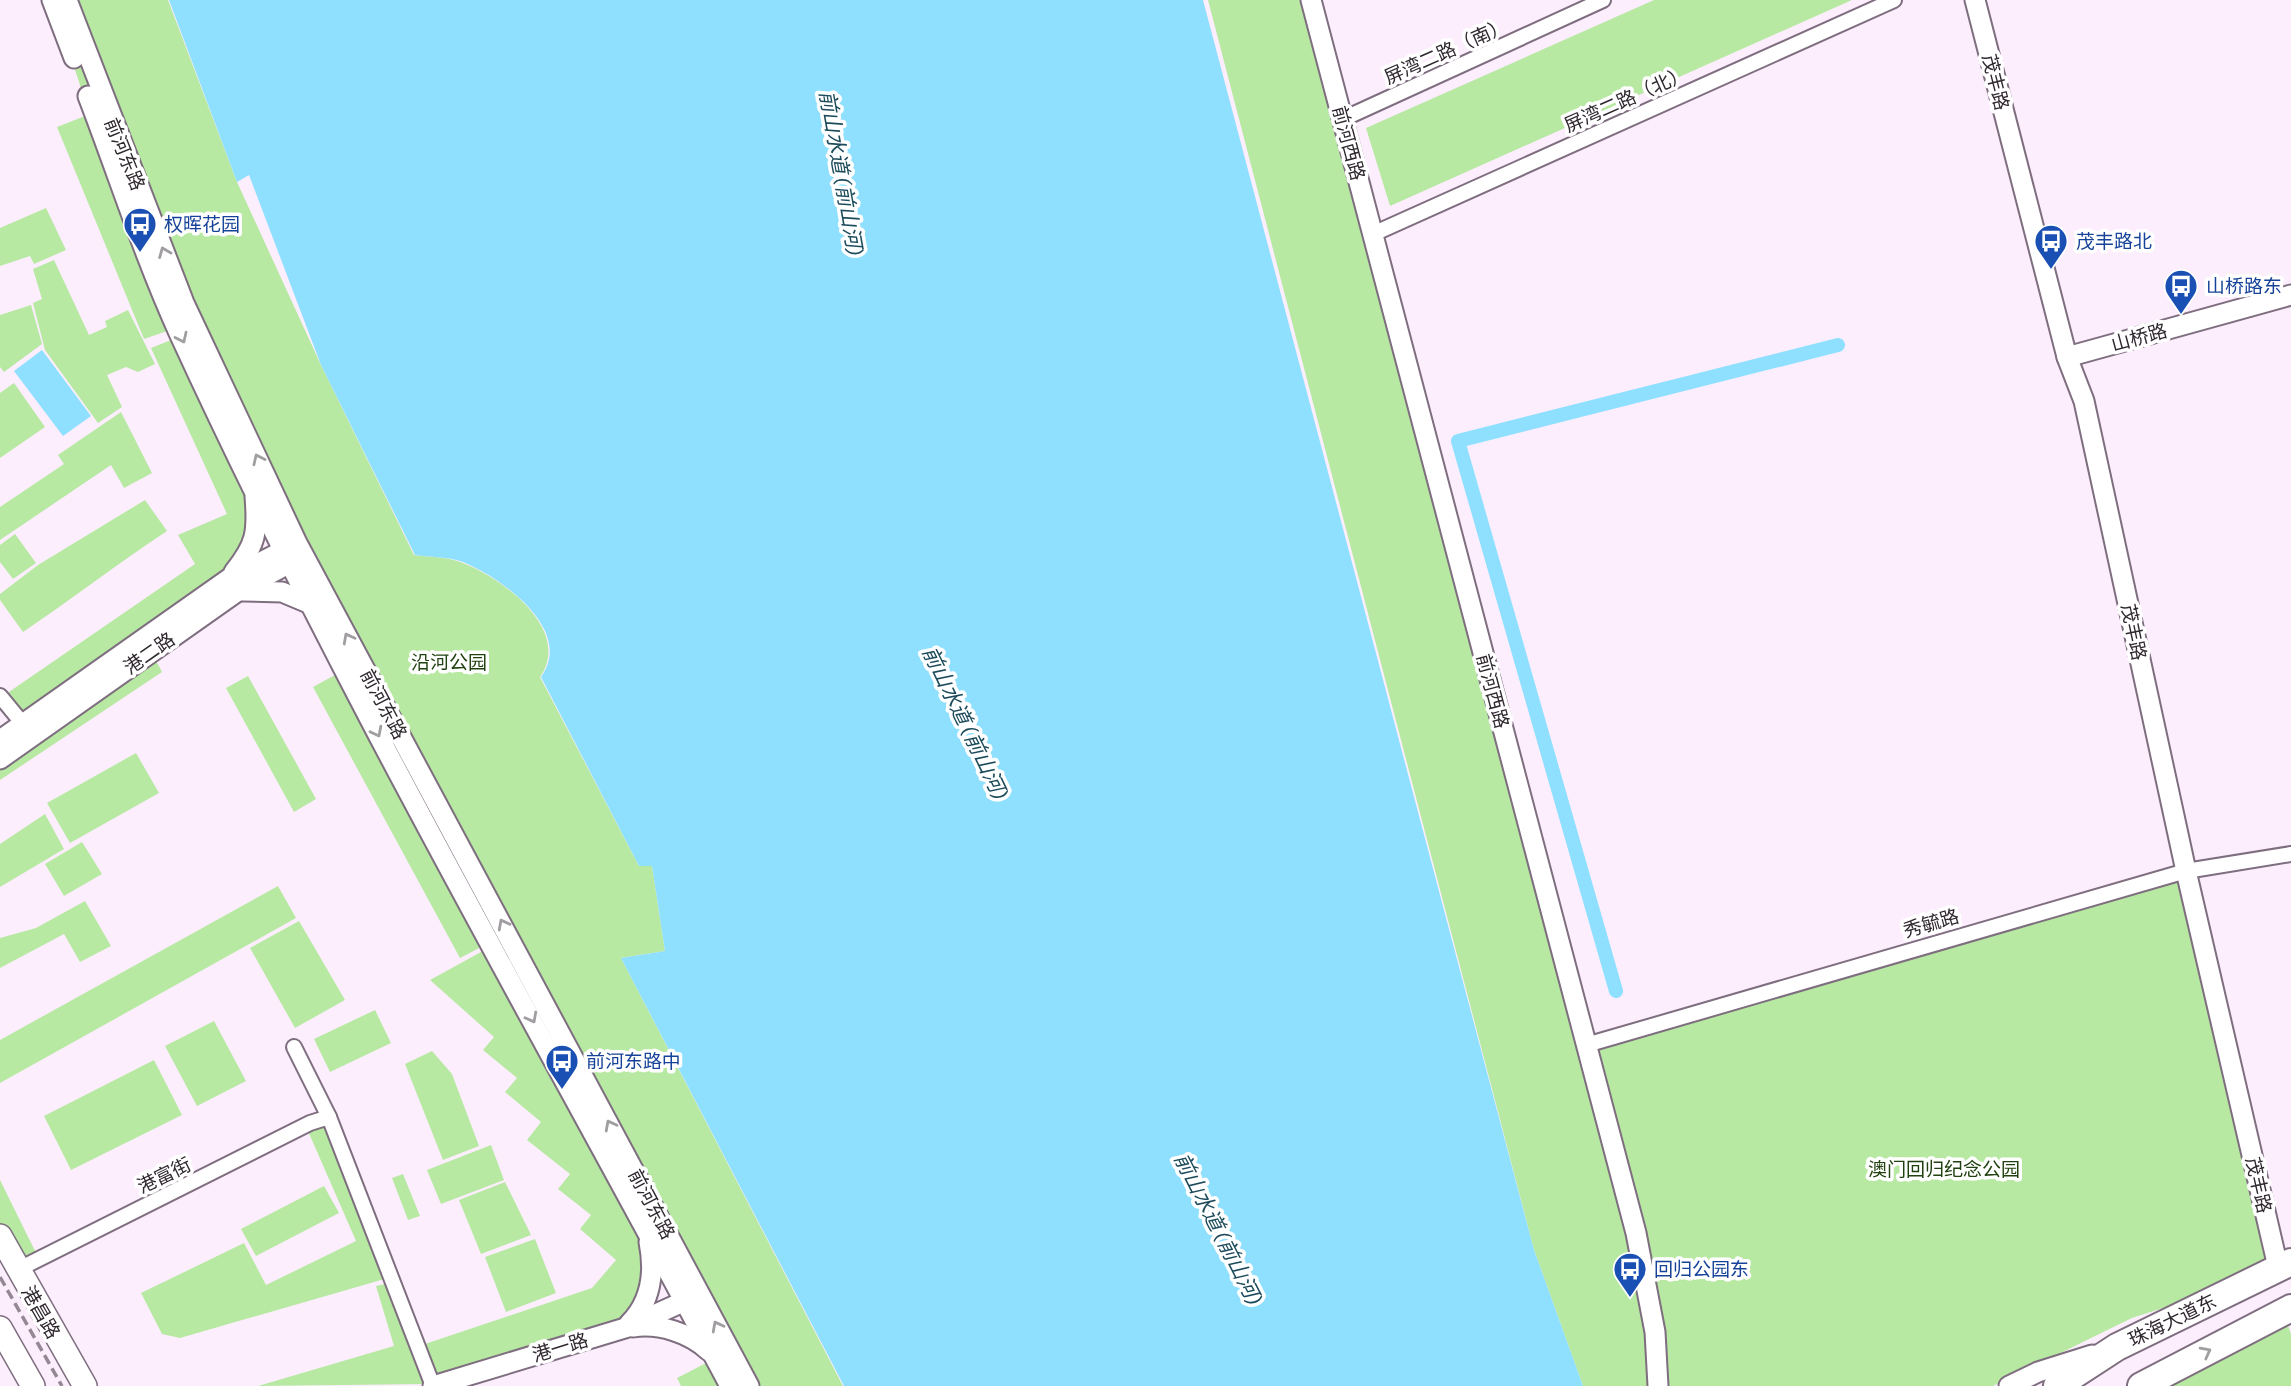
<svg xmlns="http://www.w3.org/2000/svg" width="2291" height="1386" font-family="Commissioner,'Noto Sans SC',sans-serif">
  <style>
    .green { fill: #b7e9a2 }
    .water { fill: #8ee0fe }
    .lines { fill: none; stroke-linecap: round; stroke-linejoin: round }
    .canal { stroke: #8ee0fe; stroke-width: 14 }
    .street-casing { stroke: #7e6e7f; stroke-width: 18 }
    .secondary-casing { stroke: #7e6e7f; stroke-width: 23 }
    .primary-casing { stroke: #7e6e7f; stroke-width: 26 }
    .highway-casing { stroke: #7e6e7f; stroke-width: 30 }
    .street { stroke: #fff; stroke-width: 14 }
    .secondary { stroke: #fff; stroke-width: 19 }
    .primary { stroke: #fff; stroke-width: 23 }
    .highway { stroke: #fff; stroke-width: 26 }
    .rail { stroke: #938894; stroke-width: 3.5; stroke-dasharray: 10 5; stroke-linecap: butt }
    .oneway { stroke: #a19ea1 }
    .labels { text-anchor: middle; stroke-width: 7; stroke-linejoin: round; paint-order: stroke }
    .street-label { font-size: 19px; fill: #2f282f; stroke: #fff }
    .transit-label { font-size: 19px; fill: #164399; stroke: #fff; text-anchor: start }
    .park-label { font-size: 19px; fill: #214210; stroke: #fff }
    .water-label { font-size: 21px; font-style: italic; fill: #1c4b5b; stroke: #fff }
  </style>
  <rect width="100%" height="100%" fill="#fdeefe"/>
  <g class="green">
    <path d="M52 0H168L237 182 321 365 414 555C430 557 449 557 463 563 502 578 573 630 540 677L639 866H652L665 951 621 958 843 1386H732L409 788 181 331 81 88Z"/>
    <polygon points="1208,0 1305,0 1632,1233 1655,1386 1583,1386 1534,1250"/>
    <polygon points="1654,0 1852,0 1390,206 1366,128"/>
    <polygon points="85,116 173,329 144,339 57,127"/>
    <polygon points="46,208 66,250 34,264 30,256 0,266 0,228"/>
    <polygon points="54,260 89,335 107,327 105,321 128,310 155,364 138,372 126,367 107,375 122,407 98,423 45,350 33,303 42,299 33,269"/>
    <polygon points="31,305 42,344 4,372 0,367 0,315"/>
    <polygon points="176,338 274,535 260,542 273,567 33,730 6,694 195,564 178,535 227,514 151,348"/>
    <polygon points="14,383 45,427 0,458 0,393"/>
    <polygon points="121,412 152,473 124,488 111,465 0,540 0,507 64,464 58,455"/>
    <path d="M145 500 167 531C117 564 72 599 23 632L0 600V594L38 565Z"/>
    <polygon points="15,534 36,563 13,579 0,562 0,545"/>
    <polygon points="153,655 162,672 0,780 0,757"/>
    <polygon points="344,670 489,943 460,958 313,687"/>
    <polygon points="248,676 316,799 294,812 226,688"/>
    <polygon points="136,753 159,793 70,843 47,803"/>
    <polygon points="45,814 64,849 0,887 0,844"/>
    <polygon points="82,842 102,874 64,896 45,864"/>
    <polygon points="2184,875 2275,1265 2216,1291 2132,1318 1993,1386 1661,1386 1589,1047"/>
    <polygon points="278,886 296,918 0,1083 0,1040"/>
    <polygon points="85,901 111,946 80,962 64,934 0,968 0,938 36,928"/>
    <polygon points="299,921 345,1000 295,1028 250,948"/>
    <polygon points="490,947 634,1214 650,1259 634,1315 437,1382 422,1345 592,1288 616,1260 580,1229 591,1215 558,1189 570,1174 527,1140 541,1122 505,1092 517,1078 483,1050 494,1037 430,980"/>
    <polygon points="375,1010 391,1043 330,1072 314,1039"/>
    <polygon points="214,1021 246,1081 197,1106 165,1046"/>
    <polygon points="432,1051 452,1074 479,1146 443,1160 405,1064"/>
    <polygon points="154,1060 182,1115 71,1170 44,1116"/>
    <polygon points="327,1122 388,1278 180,1338 162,1334 141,1293 244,1243 266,1285 356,1241 308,1131"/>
    <polygon points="491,1145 504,1180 441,1204 427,1170"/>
    <polygon points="403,1174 420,1216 408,1220 392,1178"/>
    <polygon points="0,1180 38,1257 17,1267 0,1233"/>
    <polygon points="505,1182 531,1235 481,1254 459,1200"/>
    <polygon points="324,1186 339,1213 256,1256 241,1229"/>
    <polygon points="535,1239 556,1293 506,1312 485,1257"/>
    <polygon points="389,1283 429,1384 258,1386 394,1346 376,1286"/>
    <polygon points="2285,1317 2291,1334 2291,1386 2161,1386"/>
    <polygon points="712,1360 726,1386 681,1386 677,1378"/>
  </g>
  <g class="water">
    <path d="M169 0H1203L1534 1250 1583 1386H844L621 958 665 951 652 866H639L541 677C575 630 502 578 463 562 449 557 430 557 415 555L321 365 249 175 237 182Z"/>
    <polygon points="42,350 91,416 63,436 14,371"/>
  </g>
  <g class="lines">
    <polyline class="canal" points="1616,991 1458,441 1838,345"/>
    <defs>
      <g id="street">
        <polyline points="1343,119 1603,0"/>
        <polyline points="1373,234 1894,0"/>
        <polyline points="0,696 28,730"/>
        <polyline points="1586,1045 2186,871 2291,854"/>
        <polyline points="294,1047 329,1117"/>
        <polyline points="17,1270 310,1123 329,1117 433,1386"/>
      </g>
      <g id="secondary">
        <polyline points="52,0 74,58"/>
        <polyline points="67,0 184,303 297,543 749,1386"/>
        <polyline points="1311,0 1636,1233 1655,1332 1658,1386"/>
        <polyline points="1975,0 2067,357 2084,401 2186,871 2278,1267"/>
        <path d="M88 96C118 174 144 256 179 333 344 693 544 1037 730 1386"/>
        <polyline points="2067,357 2291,295"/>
        <path d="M234 572C256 545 258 532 255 497"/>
        <polyline points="243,591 282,592 313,605"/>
        <polyline points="0,740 230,578 296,544"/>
        <polyline points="0,759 238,591 301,557"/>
        <path d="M629 1324C651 1302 655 1272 649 1242"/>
        <path d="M633 1327C659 1323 690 1333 709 1351"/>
        <polyline points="433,1386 625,1328 685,1301"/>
        <polyline points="2009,1386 2038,1372 2092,1355"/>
      </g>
      <g id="primary">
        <polyline points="0,1236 85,1386"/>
        <polyline points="0,1328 33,1386"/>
      </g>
      <g id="highway">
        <polyline points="2057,1386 2117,1347 2291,1262"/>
        <polyline points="2141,1386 2291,1308"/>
      </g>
    </defs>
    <use href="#street" class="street-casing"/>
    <use href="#secondary" class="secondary-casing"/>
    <use href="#primary" class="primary-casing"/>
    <use href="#highway" class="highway-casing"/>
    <use href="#street" class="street"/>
    <use href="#secondary" class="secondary"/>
    <use href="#primary" class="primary"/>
    <use href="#highway" class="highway"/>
    <polyline class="rail" points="0,1277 62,1386"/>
  </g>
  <defs><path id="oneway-chevron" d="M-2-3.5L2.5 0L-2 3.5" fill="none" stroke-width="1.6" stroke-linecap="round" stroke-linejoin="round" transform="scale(1.75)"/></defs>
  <g class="oneway">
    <use href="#oneway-chevron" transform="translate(164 252) rotate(-112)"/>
    <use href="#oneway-chevron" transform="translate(182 338) rotate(65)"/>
    <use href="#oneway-chevron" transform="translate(258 459) rotate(-115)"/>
    <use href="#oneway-chevron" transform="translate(348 638) rotate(-118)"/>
    <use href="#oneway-chevron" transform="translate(377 732) rotate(63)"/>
    <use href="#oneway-chevron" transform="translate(503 924) rotate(-118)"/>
    <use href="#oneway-chevron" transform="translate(532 1018) rotate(62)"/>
    <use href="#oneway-chevron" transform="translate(610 1125) rotate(-118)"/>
    <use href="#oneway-chevron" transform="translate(717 1326) rotate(-118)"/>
    <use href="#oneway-chevron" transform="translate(2206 1352) rotate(-28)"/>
  </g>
  <defs>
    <symbol id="bus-pin" viewBox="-11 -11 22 30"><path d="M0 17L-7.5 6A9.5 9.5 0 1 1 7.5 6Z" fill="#1a4fb4" stroke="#fff"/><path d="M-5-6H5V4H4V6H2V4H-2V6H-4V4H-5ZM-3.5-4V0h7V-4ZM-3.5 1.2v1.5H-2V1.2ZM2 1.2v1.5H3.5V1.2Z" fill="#fff"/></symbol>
  </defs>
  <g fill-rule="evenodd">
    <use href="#bus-pin" x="121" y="205" width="38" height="52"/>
    <use href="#bus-pin" x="2032" y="222" width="38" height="52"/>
    <use href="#bus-pin" x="2162" y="267" width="38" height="52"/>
    <use href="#bus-pin" x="543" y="1042" width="38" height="52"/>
    <use href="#bus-pin" x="1611" y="1250" width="38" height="52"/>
  </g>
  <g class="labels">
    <g class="street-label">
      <text transform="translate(1446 51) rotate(-24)" y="7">屏湾二路（南）</text>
      <text transform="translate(1996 82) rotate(76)" y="7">茂丰路</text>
      <text transform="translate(1626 99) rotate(-24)" y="7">屏湾二路（北）</text>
      <text transform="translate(1349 143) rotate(75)" y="7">前河西路</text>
      <text transform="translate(125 154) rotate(68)" y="7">前河东路</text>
      <text transform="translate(2139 337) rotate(-15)" y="7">山桥路</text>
      <text transform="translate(2134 632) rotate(78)" y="7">茂丰路</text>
      <text transform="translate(149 653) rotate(-35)" y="7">港二路</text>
      <text transform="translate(1493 691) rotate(75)" y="7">前河西路</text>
      <text transform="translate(384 704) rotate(62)" y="7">前河东路</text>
      <text transform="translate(1931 923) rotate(-16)" y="7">秀毓路</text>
      <text transform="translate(164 1175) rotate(-26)" y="7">港富街</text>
      <text transform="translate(2259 1185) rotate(77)" y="7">茂丰路</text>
      <text transform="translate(652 1204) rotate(62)" y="7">前河东路</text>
      <text transform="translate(41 1312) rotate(60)" y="7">港昌路</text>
      <text transform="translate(2172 1320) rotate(-26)" y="7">珠海大道东</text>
      <text transform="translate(560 1347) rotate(-17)" y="7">港一路</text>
    </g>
    <g class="transit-label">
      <text x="164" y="231">权晖花园</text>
      <text x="2076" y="248">茂丰路北</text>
      <text x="2206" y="293">山桥路东</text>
      <text x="586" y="1068">前河东路中</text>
      <text x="1654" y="1276">回归公园东</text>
    </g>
    <g class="park-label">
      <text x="449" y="669">沿河公园</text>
      <text x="1944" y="1176">澳门回归纪念公园</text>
    </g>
    <g class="water-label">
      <text transform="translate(841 173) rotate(80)" y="7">前山水道 (前山河)</text>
      <text transform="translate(965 723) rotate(64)" y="7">前山水道 (前山河)</text>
      <text transform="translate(1218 1229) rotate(63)" y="7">前山水道 (前山河)</text>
    </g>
  </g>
</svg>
